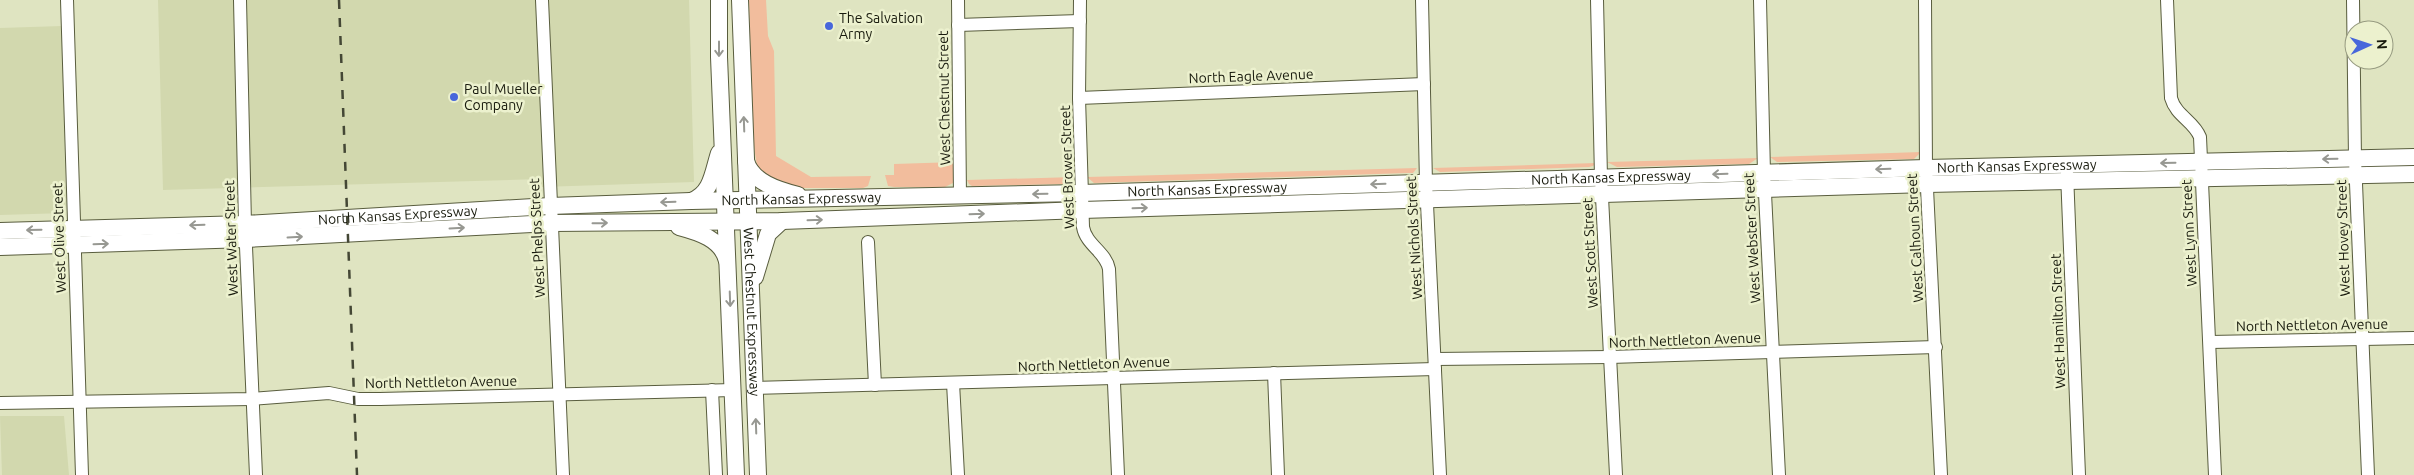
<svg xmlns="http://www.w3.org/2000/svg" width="2414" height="475" font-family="Ubuntu,sans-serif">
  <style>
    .built { fill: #d2d8ae }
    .grass { fill: #f2bd9d }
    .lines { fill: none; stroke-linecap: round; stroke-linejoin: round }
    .minor-casing { stroke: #595d3e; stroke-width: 14 }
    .major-casing { stroke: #595d3e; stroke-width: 18 }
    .minor { stroke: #fff; stroke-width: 12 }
    .major { stroke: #fff; stroke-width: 16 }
    .rail { stroke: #444735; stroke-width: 2.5; stroke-dasharray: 9 9; stroke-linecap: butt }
    .oneway { stroke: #979892 }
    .poi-dot { fill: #4867db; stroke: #ecf1ce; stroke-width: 2 }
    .labels { text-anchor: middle; stroke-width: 5; stroke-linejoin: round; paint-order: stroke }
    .poi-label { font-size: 14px; fill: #181a0d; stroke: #ecf1ce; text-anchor: start }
    .street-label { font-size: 14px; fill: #181a0d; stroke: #ecf1ce }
  </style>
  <rect width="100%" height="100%" fill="#dfe4c1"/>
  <g class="built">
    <polygon points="158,0 689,0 694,182 541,187 541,179 163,190"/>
    <polygon points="62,26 66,213 0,215 0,28"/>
    <polygon points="0,416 64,416 69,475 2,475"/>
  </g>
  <g class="grass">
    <polygon points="749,0 766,0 768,36 774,51 776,156 811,177 871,176 868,186 863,188 800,188 765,175 757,167 753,139"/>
    <polygon points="1921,152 1914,159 1777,162 1770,157"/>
    <polygon points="1758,158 1749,164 1617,167 1607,162"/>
    <polygon points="956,162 955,182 945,187 894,187 888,186 885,175 894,175 894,164"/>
    <polygon points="1596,163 1593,166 1589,167 1440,172 1433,168"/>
    <polygon points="1417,168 1413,173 1408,173 1094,183 1087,177"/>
    <polygon points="1075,177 1068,184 972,186 969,184 967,180"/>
  </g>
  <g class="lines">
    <defs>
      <g id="minor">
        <polyline points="67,0 82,475"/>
        <polyline points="240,0 245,224 256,475"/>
        <polyline points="542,0 563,475"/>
        <polyline points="958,0 960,196"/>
        <path d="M1080 0 1079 98 1083 227C1086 245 1106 252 1109 269L1118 475"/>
        <polyline points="1422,0 1426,183 1440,475"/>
        <polyline points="1597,0 1601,177 1616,475"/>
        <polyline points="1760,0 1764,173 1779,475"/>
        <polyline points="1925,0 1926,168 1941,475"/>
        <path d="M2167 0 2171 98C2176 116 2194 121 2200 137L2215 475"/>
        <polyline points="2353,0 2355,159 2368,475"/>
        <polyline points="958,25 1080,21"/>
        <polyline points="1079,98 1424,84"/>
        <polyline points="2067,173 2079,475"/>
        <polyline points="868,242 875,385"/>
        <polyline points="2210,342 2414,338"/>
        <polyline points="1435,359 1610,357 1936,347"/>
        <polyline points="1274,373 1278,475"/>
        <polyline points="953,383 958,475"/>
        <polyline points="754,388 1435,369"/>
        <polyline points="712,390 716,475"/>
        <polyline points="0,403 252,399 329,393 358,399 380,399 733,390"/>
      </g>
      <g id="major">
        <polyline points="719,0 719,57 736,475"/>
        <path id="s1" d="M740 0 758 475"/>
        <path d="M746 161C752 182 778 190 798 195"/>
        <path d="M691 201C712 194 713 171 719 153"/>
        <path d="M679 227C698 232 722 239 727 261"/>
        <path id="s2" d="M0 231 245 224 550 206 691 201 1081 193 1926 168 2414 157"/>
        <polyline points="0,247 246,239 551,223 782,221 1082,210 1927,184 2414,174"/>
        <polyline points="755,277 768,234 782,221"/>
      </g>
    </defs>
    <use href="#minor" class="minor-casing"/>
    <use href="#major" class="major-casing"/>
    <use href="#minor" class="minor"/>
    <use href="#major" class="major"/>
    <polyline class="rail" points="339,0 357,475"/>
  </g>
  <defs><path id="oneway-shaft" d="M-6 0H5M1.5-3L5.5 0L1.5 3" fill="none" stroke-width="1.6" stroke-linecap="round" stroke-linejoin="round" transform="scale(1.25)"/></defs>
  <g class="oneway">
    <use href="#oneway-shaft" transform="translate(719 49) rotate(90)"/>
    <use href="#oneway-shaft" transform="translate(744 124) rotate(-92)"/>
    <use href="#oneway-shaft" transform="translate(2330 159) rotate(179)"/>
    <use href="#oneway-shaft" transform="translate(2168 163) rotate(179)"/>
    <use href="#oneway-shaft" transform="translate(1883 169) rotate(178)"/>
    <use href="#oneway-shaft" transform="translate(1720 174) rotate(178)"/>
    <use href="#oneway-shaft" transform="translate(1378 184) rotate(178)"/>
    <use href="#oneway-shaft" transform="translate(1040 194) rotate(179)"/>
    <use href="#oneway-shaft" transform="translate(668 202) rotate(178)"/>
    <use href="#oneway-shaft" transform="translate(1140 208) rotate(-2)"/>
    <use href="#oneway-shaft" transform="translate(977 214) rotate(-2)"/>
    <use href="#oneway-shaft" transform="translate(815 220) rotate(-2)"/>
    <use href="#oneway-shaft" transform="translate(600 223) rotate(-1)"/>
    <use href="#oneway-shaft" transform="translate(197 225) rotate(178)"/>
    <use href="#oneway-shaft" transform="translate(457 228) rotate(-3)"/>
    <use href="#oneway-shaft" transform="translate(34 230) rotate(179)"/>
    <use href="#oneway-shaft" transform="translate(295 237) rotate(-3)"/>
    <use href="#oneway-shaft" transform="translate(101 244) rotate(-2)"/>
    <use href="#oneway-shaft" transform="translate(730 299) rotate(88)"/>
    <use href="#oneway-shaft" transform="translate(756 426) rotate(-92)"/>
  </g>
  <g class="poi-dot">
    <circle cx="829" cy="26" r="5"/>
    <circle cx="454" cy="97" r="5"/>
  </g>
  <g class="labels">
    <g class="poi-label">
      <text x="839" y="23">The Salvation<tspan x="839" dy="16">Army</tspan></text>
      <text x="464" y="94">Paul Mueller<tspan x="464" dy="16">Company</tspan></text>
    </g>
    <g class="street-label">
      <text transform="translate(1251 76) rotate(-2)" y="5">North Eagle Avenue</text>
      <text transform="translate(944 98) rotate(-91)" y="5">West Chestnut Street</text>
      <text dy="5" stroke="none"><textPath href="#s2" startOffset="2018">North Kansas Expressway</textPath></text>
      <text transform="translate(1067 167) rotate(-92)" y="5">West Brower Street</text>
      <text dy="5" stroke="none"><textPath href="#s2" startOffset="1612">North Kansas Expressway</textPath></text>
      <text dy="5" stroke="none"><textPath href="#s2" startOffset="1208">North Kansas Expressway</textPath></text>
      <text dy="5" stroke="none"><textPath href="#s2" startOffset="802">North Kansas Expressway</textPath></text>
      <text dy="5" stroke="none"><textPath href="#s2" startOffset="398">North Kansas Expressway</textPath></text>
      <text transform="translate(2189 233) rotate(-93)" y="5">West Lynn Street</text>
      <text transform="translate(59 238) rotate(-92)" y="5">West Olive Street</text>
      <text transform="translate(231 238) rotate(-92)" y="5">West Water Street</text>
      <text transform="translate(537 238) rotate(-93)" y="5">West Phelps Street</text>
      <text transform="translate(1414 238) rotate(-93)" y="5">West Nichols Street</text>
      <text transform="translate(1752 238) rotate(-93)" y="5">West Webster Street</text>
      <text transform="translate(1915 238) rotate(-93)" y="5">West Calhoun Street</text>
      <text transform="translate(2343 238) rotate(-92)" y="5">West Hovey Street</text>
      <text transform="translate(1590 253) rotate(-93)" y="5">West Scott Street</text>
      <text dy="5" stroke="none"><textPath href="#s1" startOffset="312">West Chestnut Expressway</textPath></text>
      <text transform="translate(2058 321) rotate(-92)" y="5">West Hamilton Street</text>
      <text transform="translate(2312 325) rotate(-1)" y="5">North Nettleton Avenue</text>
      <text transform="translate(1685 340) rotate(-2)" y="5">North Nettleton Avenue</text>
      <text transform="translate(1094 364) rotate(-2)" y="5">North Nettleton Avenue</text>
      <text transform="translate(441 382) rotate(-1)" y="5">North Nettleton Avenue</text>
    </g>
  </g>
  <g transform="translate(2369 45) rotate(87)"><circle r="24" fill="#ecf1ce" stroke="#979b81"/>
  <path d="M0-4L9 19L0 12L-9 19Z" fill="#4867db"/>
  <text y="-8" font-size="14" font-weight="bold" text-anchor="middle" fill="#181a0d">N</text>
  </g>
</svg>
